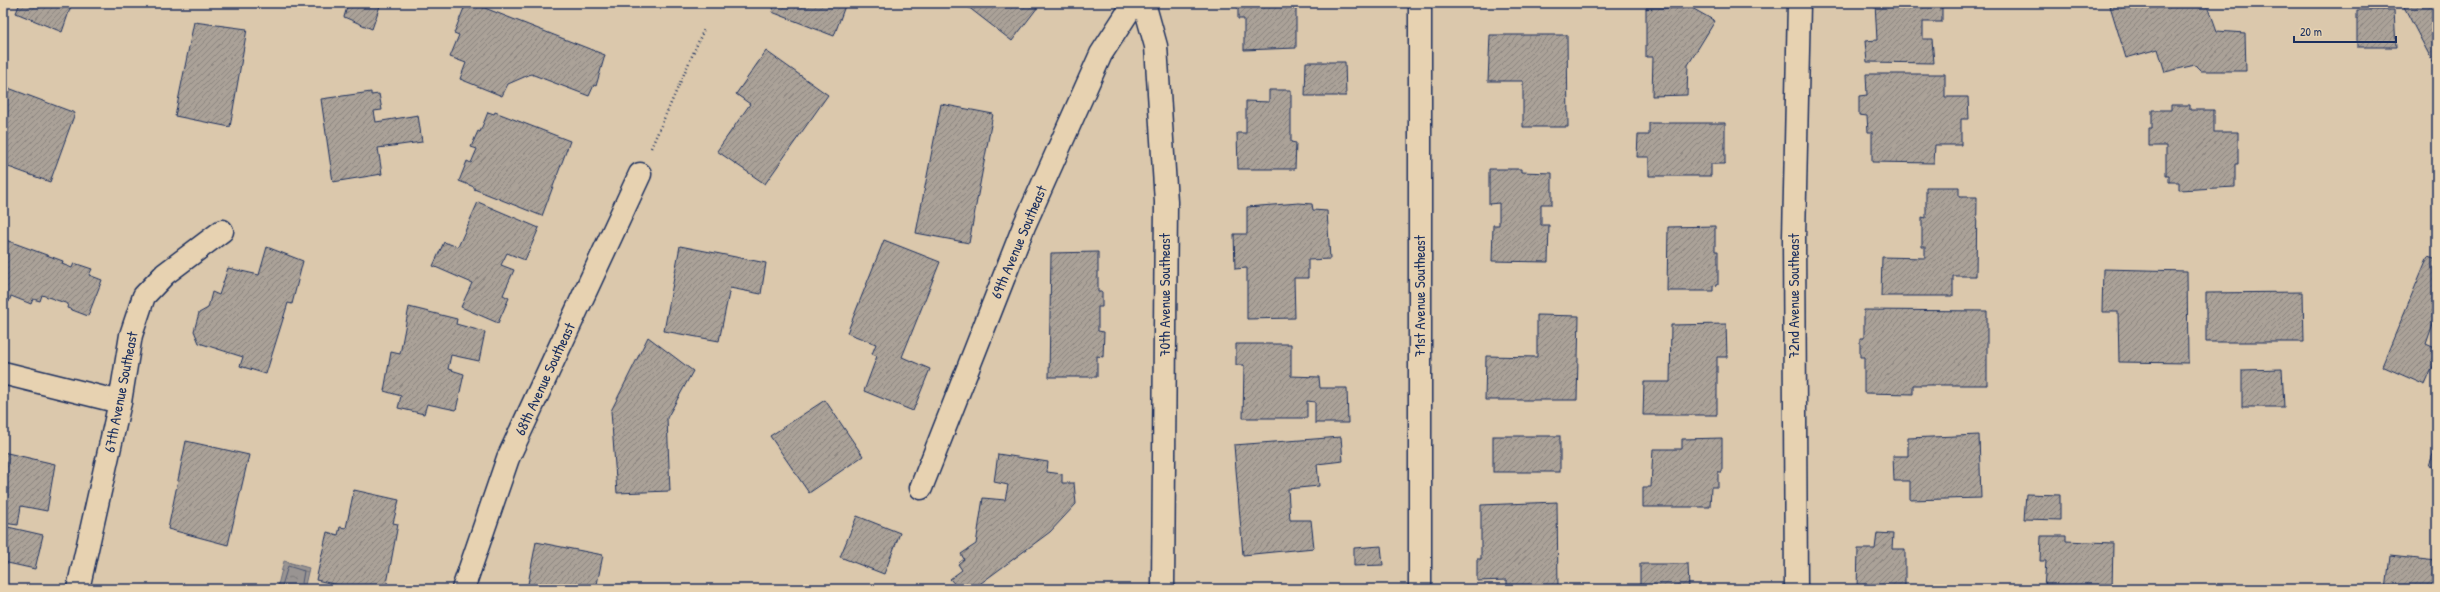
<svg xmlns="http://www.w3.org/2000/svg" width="2440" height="592" font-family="'Patrick Hand',sans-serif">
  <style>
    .water { fill: url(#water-ripples); stroke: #676c7d }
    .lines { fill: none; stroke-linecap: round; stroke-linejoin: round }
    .shore { stroke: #4d5773; stroke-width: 1 }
    .building { fill: url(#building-hatch); stroke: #1b2f5e }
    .minor-casing { stroke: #1b2f5e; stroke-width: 25 }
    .path { stroke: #1b2f5e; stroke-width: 2.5; stroke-dasharray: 1 3; stroke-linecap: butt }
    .minor { stroke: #e7d2b1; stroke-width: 22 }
    .labels { text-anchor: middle; stroke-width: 4; stroke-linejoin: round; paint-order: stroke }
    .street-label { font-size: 15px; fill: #1b2f5e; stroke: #e7d2b1 }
  </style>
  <defs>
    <pattern id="water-ripples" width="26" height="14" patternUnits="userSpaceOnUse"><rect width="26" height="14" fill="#999492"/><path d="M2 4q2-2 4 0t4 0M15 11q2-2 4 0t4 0" fill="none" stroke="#7c797a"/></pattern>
    <pattern id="building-hatch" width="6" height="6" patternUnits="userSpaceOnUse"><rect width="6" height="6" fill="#aba298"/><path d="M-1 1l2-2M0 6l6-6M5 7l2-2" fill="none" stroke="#8a847f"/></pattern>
  </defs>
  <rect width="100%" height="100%" fill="#dbc8ac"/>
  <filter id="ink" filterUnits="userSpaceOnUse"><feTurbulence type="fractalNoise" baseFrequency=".025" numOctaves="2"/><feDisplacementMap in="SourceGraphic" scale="8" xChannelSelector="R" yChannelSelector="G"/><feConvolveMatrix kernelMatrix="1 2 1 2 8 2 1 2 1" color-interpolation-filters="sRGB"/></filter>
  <g filter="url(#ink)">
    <polygon class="water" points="284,561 309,568 304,589 277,589"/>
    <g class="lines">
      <polyline class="shore" points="281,589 288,566 304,571 301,589"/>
    </g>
    <g class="building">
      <polygon points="20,3 72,3 62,32 16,13"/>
      <polygon points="346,3 381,3 372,29 344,17 348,4"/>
      <polygon points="466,3 472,3 605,55 596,86 594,85 589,96 531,74 508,84 502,96 460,79 466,63 450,57 459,35 454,33"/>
      <polygon points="775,3 846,3 834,36 772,12"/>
      <polygon points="963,3 1041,3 1012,41"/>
      <polygon points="1238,3 1296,3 1296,48 1244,50 1244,19 1238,19"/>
      <polygon points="1875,3 1942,3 1942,22 1923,22 1923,39 1932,39 1934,63 1867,62 1865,41 1877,40"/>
      <polygon points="2119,3 2207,3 2217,31 2245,33 2246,71 2201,71 2195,65 2165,72 2158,49 2126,58 2110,6"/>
      <polygon points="2402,3 2437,3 2437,70"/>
      <polygon points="1646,8 1692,8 1715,21 1688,65 1687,95 1652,96 1653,57 1646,57"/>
      <polygon points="2357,10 2394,10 2396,47 2357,47"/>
      <polygon points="194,22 247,29 230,127 175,116"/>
      <polygon points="1490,35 1567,35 1568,127 1523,127 1523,81 1488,81"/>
      <polygon points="766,51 828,95 765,184 717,151 750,104 736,94"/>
      <polygon points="1306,62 1345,62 1346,96 1305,96"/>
      <polygon points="1866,74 1945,74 1945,97 1968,97 1969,119 1961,119 1961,145 1935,145 1934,163 1872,162 1872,132 1868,132 1867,116 1859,115 1859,96 1867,95"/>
      <polygon points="3,86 75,113 50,182 3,165"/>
      <polygon points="1269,90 1291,90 1291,142 1296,143 1295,169 1238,169 1237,133 1246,133 1246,101 1269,102"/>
      <polygon points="371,92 371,95 379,94 382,110 374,111 376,122 418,115 422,142 378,148 382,174 333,182 321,99"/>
      <polygon points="941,104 993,114 969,243 916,233"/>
      <polygon points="2171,105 2190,105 2190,110 2214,110 2214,132 2238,132 2238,164 2235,164 2235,187 2179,190 2179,182 2169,182 2169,176 2166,176 2166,146 2149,146 2149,128 2152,128 2152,110 2171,110"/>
      <polygon points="488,112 494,114 495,112 570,141 542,216 474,189 474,187 459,181 467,161 471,163 477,149 471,147 478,131 480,132"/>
      <polygon points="1649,123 1725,123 1725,164 1711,164 1711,176 1649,176 1649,157 1637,157 1638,135 1649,135"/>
      <polygon points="1489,169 1521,169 1521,172 1552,173 1552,204 1541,204 1541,225 1549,225 1548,262 1492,261 1493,225 1499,225 1499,203 1489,204"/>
      <polygon points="1926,187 1959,187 1959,197 1977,197 1976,276 1953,276 1953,296 1881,296 1882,257 1925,258 1925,247 1922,247 1922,217 1926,218"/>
      <polygon points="478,202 539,228 525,260 507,253 501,265 514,270 503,295 509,298 498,323 461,307 472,283 433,266 444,242 458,247"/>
      <polygon points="1299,203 1312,204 1313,210 1327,211 1330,259 1308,260 1308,278 1294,278 1295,318 1247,319 1247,268 1235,269 1234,234 1247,234 1247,207"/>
      <polygon points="1715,226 1715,251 1718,251 1718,285 1713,286 1713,291 1667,291 1668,227"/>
      <polygon points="3,239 63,261 62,264 72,268 74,263 92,269 89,275 102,280 88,316 67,308 68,304 42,295 40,301 33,299 31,304 11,296 9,302 3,300"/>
      <polygon points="884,240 940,262 902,357 930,369 913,411 864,391 877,356 872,354 876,344 847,333"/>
      <polygon points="680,246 766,263 761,294 730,288 719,341 664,331"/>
      <polygon points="267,247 303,261 292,304 288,303 266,374 240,366 243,357 199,343 194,331 199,313 208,308 212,292 219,295 228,268 259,275"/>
      <polygon points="1098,252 1098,292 1102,292 1102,307 1098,307 1098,331 1104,332 1103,357 1097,356 1097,377 1049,377 1051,253"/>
      <polygon points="2428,256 2437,259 2437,319 2435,318 2426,344 2437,349 2437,357 2425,385 2382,366"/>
      <polygon points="2103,269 2187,271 2188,363 2119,362 2118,312 2102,312"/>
      <polygon points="2303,292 2304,342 2206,342 2206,293"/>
      <polygon points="409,307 457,319 456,324 485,332 479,361 451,355 448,369 464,374 456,410 427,404 424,414 398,408 401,396 384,391 391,352 400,354"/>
      <polygon points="1864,310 1987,311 1987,385 1913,385 1913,394 1864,393 1864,357 1860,357 1860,338 1864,338"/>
      <polygon points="1537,315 1579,316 1577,400 1485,400 1486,356 1537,357"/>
      <polygon points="1726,324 1727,357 1717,357 1717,415 1643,415 1644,382 1670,382 1671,325"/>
      <polygon points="648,337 693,371 667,418 670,491 617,493 611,411"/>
      <polygon points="1236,344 1291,344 1291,376 1319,377 1320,388 1347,388 1348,423 1315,423 1315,402 1307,401 1307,418 1243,418 1244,365 1236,365"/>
      <polygon points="2282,369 2284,407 2242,407 2242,370"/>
      <polygon points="825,400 863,456 809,493 770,436"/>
      <polygon points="1979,435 1981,498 1910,500 1910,481 1894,481 1893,456 1908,456 1908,438"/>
      <rect x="1493" y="436" width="67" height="36"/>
      <polygon points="1341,437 1343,461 1317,464 1319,486 1288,489 1290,520 1311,520 1314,548 1243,555 1234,445"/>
      <polygon points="1722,438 1722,472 1718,472 1718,487 1711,487 1710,507 1643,507 1643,487 1651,487 1653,449 1682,449 1682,439"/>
      <polygon points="186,441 249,455 228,545 168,529"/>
      <polygon points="2437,442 2437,469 2429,466"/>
      <polygon points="3,452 55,464 47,511 21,506 18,525 3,523"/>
      <polygon points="998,454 1048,462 1047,472 1062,474 1062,483 1074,483 1076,504 1050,532 973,589 959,589 950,579 962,570 958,564 964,559 961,554 976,544 983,498 1005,500 1008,485 994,482"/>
      <polygon points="354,490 399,500 393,523 398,524 386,589 356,589 316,580 327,532 338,535 340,527 346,528"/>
      <polygon points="2026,494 2060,495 2060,520 2024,519"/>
      <polygon points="1557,502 1558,589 1507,589 1507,580 1477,581 1477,559 1481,559 1481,505"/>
      <polygon points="857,516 900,533 884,574 840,557"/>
      <polygon points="8,527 43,535 35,569 3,562"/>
      <polygon points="1877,533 1893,534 1892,549 1905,549 1905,589 1857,589 1858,549 1875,549"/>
      <polygon points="2041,536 2066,536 2066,541 2113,543 2112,589 2035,589 2035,587 2044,588 2046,561 2040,561"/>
      <polygon points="536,542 603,555 596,589 527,589"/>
      <polygon points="1381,546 1383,565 1354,566 1354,548"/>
      <polygon points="2390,556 2437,561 2437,589 2386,589"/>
      <polygon points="1640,564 1688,564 1689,589 1640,589"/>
      <polygon points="1310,586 1311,589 1300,589"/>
    </g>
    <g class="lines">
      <defs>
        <g id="minor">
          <polyline points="1144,3 1156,46 1166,202 1163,589"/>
          <polyline points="1420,3 1420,589"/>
          <polyline points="3,373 120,402"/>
          <polyline points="921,488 1024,226 1101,54 1134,3"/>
          <polyline points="78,589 120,402 131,335 144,296 165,274 222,231"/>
          <polyline points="463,589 508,458 640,174"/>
          <polyline points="1796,589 1794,237 1799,3"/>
        </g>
      </defs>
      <use href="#minor" class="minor-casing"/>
      <polyline class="path" points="651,148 704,29"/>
      <use href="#minor" class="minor"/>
    </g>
  </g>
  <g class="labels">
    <g class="street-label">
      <text transform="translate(1019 242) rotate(-67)" y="5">69th Avenue Southeast</text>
      <text transform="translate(1165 295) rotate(-90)" y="5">70th Avenue Southeast</text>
      <text transform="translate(1420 296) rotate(-90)" y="5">71st Avenue Southeast</text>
      <text transform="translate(1794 296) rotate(-90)" y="5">72nd Avenue Southeast</text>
      <text transform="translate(545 379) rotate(-65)" y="5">68th Avenue Southeast</text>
      <text transform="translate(121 392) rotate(-79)" y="5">67th Avenue Southeast</text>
    </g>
  </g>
  <rect width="2440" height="592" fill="none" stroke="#e7d2b1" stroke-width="16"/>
  <rect x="8" y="8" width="2424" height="576" fill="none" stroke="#1b2f5e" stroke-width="1.5" filter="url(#ink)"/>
  <path d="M2294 36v6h102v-6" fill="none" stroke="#1b2f5e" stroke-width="2"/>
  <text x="2300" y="36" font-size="12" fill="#1b2f5e" stroke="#e7d2b1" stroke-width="3" paint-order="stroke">20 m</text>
</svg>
